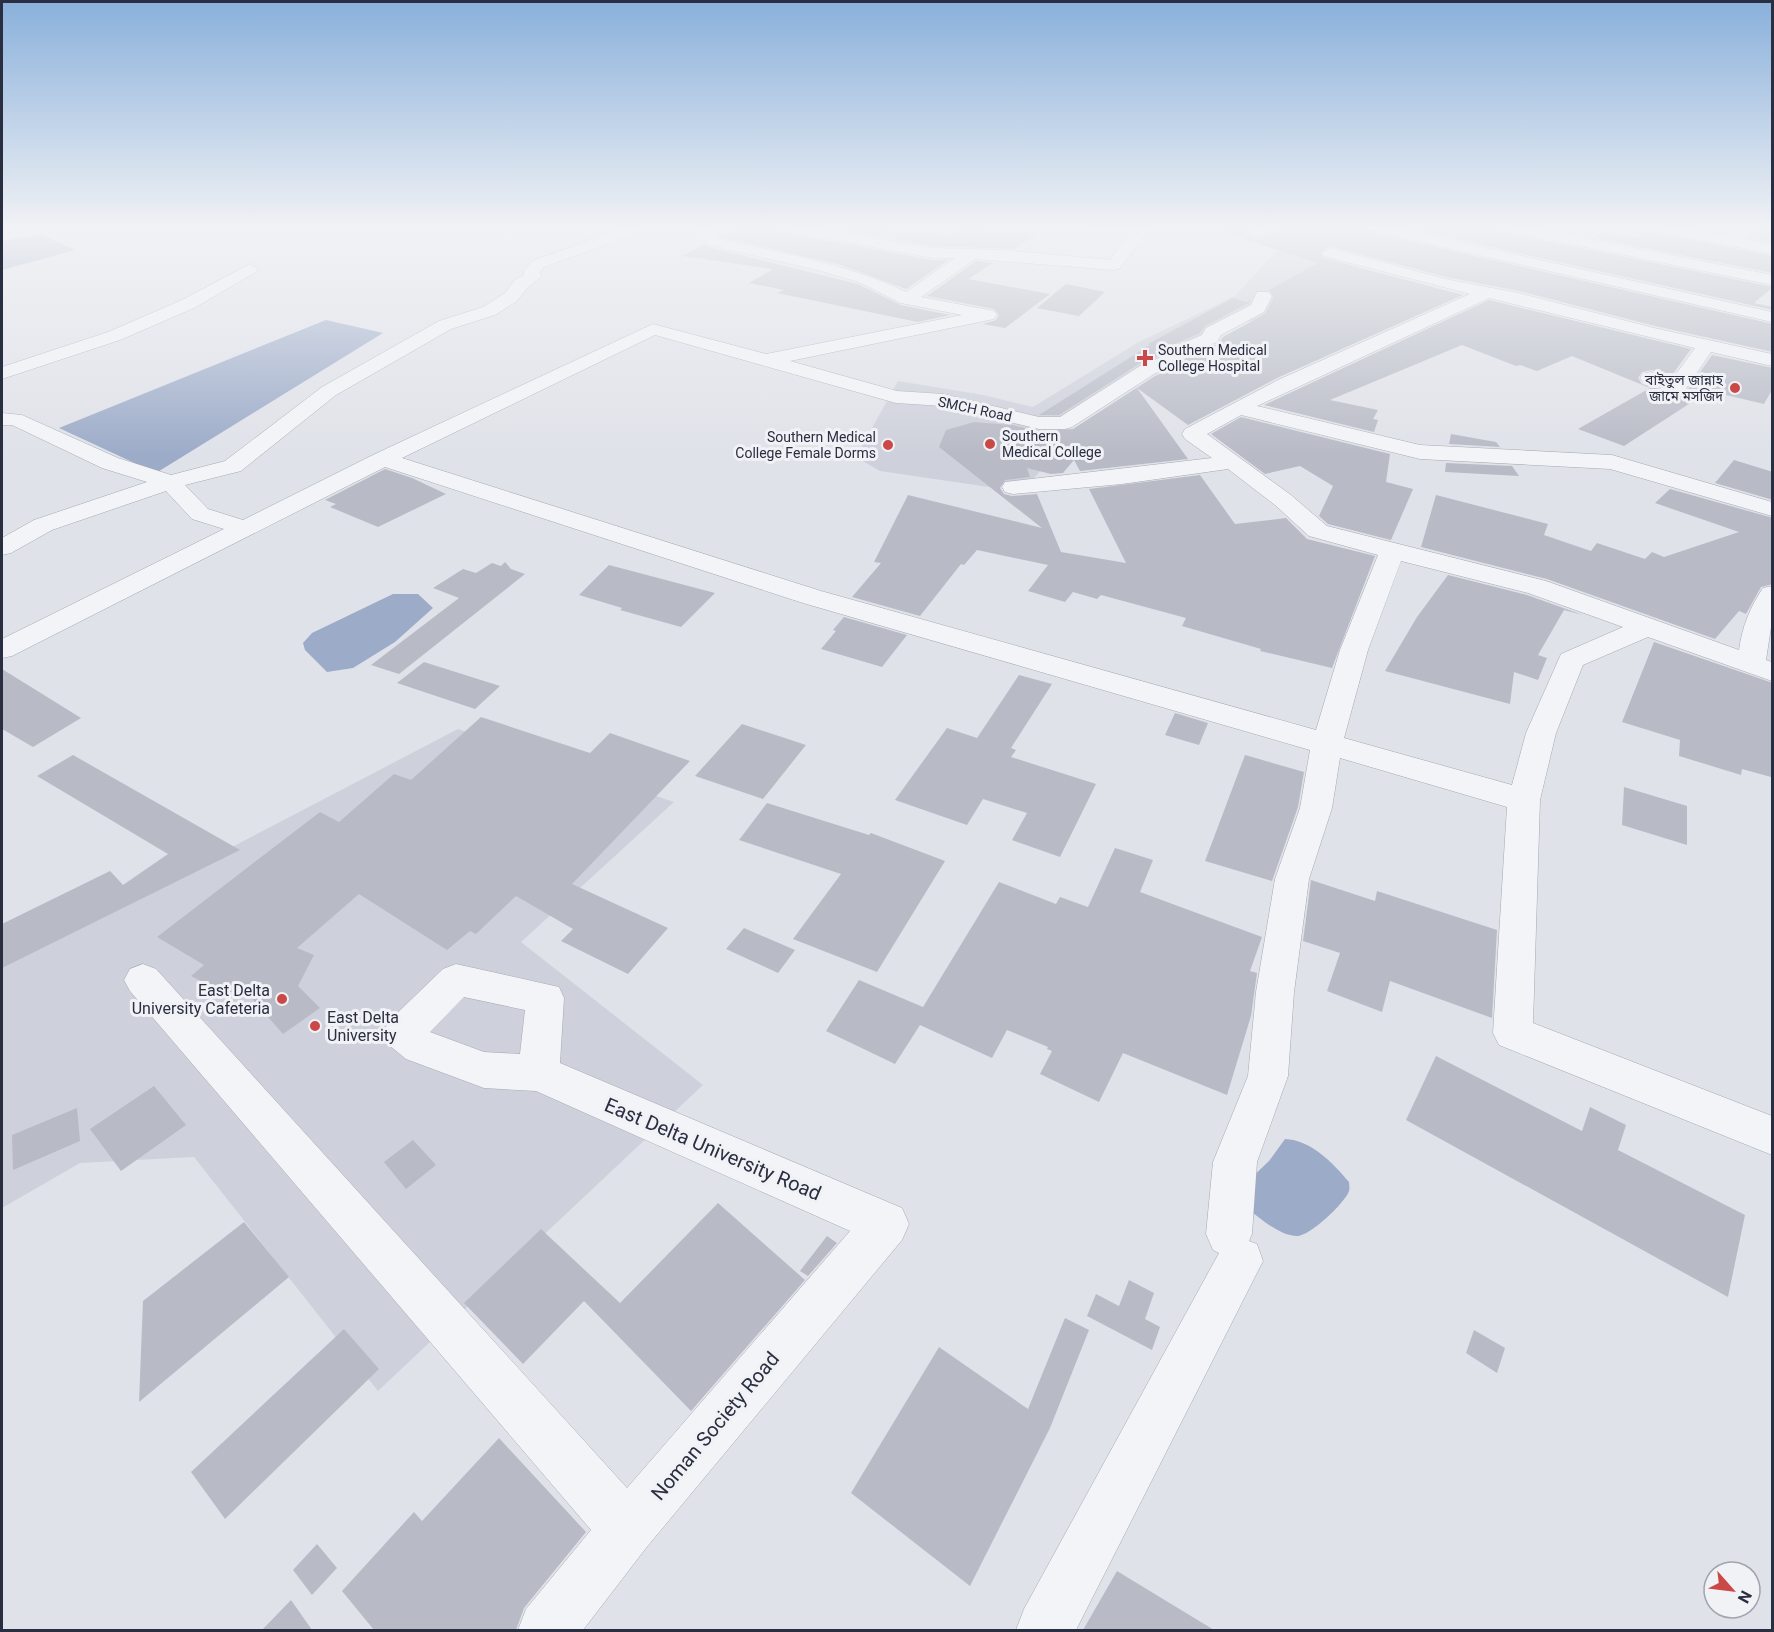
<svg xmlns="http://www.w3.org/2000/svg" width="1774" height="1632" font-family="Roboto,'Noto Sans Bengali',sans-serif">
  <style>
    .built { fill: #ced1db }
    .water { fill: #9cabc8 }
    .building { fill: #b8bbc6 }
    .lines { fill: none; stroke-linecap: round; stroke-linejoin: round }
    .minor-casing { stroke: #a5a8b3; stroke-width: 1 }
    .path { stroke: #babdc4; stroke-width: 2; stroke-dasharray: 2 2; stroke-linecap: butt }
    .minor { fill: #f3f4f7; fill-rule: evenodd }
    .poi-dot { fill: #cb4848; stroke: #f0f2f6; stroke-width: 2 }
    .labels { text-anchor: middle; stroke-width: 6; stroke-linejoin: round; paint-order: stroke }
    .far-poi-label { font-size: 14px; fill: #292e40; stroke: #f0f2f6; text-anchor: start }
    .far-street-label { font-size: 14px; fill: #292e40; stroke: #f0f2f6 }
    .poi-label { font-size: 16px; fill: #292e40; stroke: #f0f2f6; text-anchor: end }
    .near-street-label { font-size: 20px; fill: #292e40; stroke: #f0f2f6 }
  </style>
  <rect width="100%" height="100%" fill="#e0e2e9"/>
  <g class="built">
    <polygon points="1293,250 1319,254 1405,285 1339,313 1242,322 1150,373 1057,433 1058,451 1034,478 989,487 880,471 856,457 898,381 983,395 1033,407 1137,343 1235,296 1277,251"/>
    <polygon points="458,729 674,802 521,942 703,1085 378,1391 194,1157 80,1163 2,1208 2,967"/>
  </g>
  <g class="water">
    <polygon points="41,234 75,250 2,270 2,241"/>
    <polygon points="326,320 383,333 156,473 59,428"/>
    <polygon points="393,594 418,594 433,608 395,642 353,668 327,672 305,650 303,643 312,633"/>
    <path d="M1285 1139C1311 1140 1333 1163 1349 1182 1349 1185 1350 1188 1349 1191 1345 1203 1310 1236 1297 1236 1280 1236 1261 1219 1248 1209L1245 1184 1269 1161Z"/>
  </g>
  <g class="building">
    <polygon points="740,227 775,227 784,233 933,260 948,260 906,289 838,264 720,237"/>
    <polygon points="822,227 880,227 948,235 956,227 1042,230 1014,249 933,246"/>
    <polygon points="1222,227 1254,227 1249,232 1260,239 1278,227 1365,227 1374,233 1773,324 1773,352 1655,326 1519,291 1446,277 1329,246 1320,253 1323,258 1463,295 1277,378 1188,425 1137,388 1188,459 1080,471 1074,460 1063,473 1051,474 1027,468 1030,477 1005,480 1000,488 1004,494 1012,496 1037,494 1061,552 1126,563 1089,489 1200,475 1235,524 1286,518 1307,539 1375,556 1332,668 1260,651 1261,649 1182,626 1186,618 1101,595 1097,599 1073,592 1065,602 1028,591 1048,565 977,550 964,565 961,564 920,616 852,597 881,563 874,562 908,495 1042,528 939,447 946,430 974,422 1012,425 1039,431 1073,429 1155,376 1179,366 1186,358 1218,344 1223,337 1265,314 1274,297 1269,290 1318,263 1222,232"/>
    <polygon points="1403,227 1498,227 1507,233 1773,287 1754,303 1773,307 1773,310"/>
    <polygon points="1757,227 1773,227 1773,242 1746,237"/>
    <polygon points="1648,229 1656,233 1773,256 1773,273 1594,238 1604,232 1636,238"/>
    <polygon points="705,244 708,247 858,284 901,305 950,315 918,322 777,293 784,290 749,283 773,269 682,256"/>
    <polygon points="976,261 993,263 968,279 1050,294 1005,328 983,324 996,320 999,315 994,309 927,296"/>
    <polygon points="1066,284 1105,292 1079,316 1037,308"/>
    <polygon points="1233,298 1247,302 1251,299 1249,303 1205,326 1200,333 1170,346 1163,354 1139,364 1059,415 1039,415 1150,345 1148,344"/>
    <polygon points="1489,300 1691,349 1672,375 1651,370 1642,372 1638,378 1642,384 1677,394 1686,392 1712,355 1773,368 1773,388 1764,404 1709,391 1624,446 1578,429 1650,388 1572,356 1537,371 1520,365 1516,366 1462,345 1330,400 1378,410 1373,419 1378,420 1374,432 1264,405"/>
    <polygon points="1241,417 1390,454 1386,482 1413,489 1391,540 1328,524 1319,516 1333,486 1300,466 1265,474 1211,434"/>
    <polygon points="1451,434 1496,442 1500,447 1449,444"/>
    <polygon points="1734,460 1773,472 1773,500 1715,483"/>
    <polygon points="1446,463 1512,466 1519,476 1445,472"/>
    <polygon points="385,469 412,478 446,494 378,527 330,507 336,504 325,500"/>
    <polygon points="1670,489 1773,518 1773,584 1761,587 1746,614 1739,611 1715,639 1547,579 1421,547 1436,495 1548,524 1544,535 1591,551 1597,543 1645,559 1652,552 1664,557 1739,532 1655,503"/>
    <polygon points="505,562 511,569 525,574 399,674 371,665 459,598 433,588 463,569 476,573 492,563 501,566"/>
    <polygon points="609,565 715,593 681,627 620,610 622,608 579,595"/>
    <polygon points="1448,575 1527,595 1583,615 1564,610 1538,655 1547,658 1538,680 1514,672 1510,704 1385,671 1417,617"/>
    <polygon points="844,617 907,635 882,667 821,649 836,631 833,630"/>
    <polygon points="1654,642 1773,683 1771,777 1742,769 1741,775 1679,756 1680,740 1622,722"/>
    <polygon points="424,662 500,686 475,709 397,683"/>
    <polygon points="2,669 81,718 33,747 2,729"/>
    <polygon points="1019,675 1052,684 1011,748 1016,750 1011,757 1096,784 1060,857 1012,840 1027,813 983,799 967,825 895,800 947,728 977,738"/>
    <polygon points="1175,713 1208,723 1199,745 1165,735"/>
    <polygon points="481,717 590,753 610,733 690,761 572,884 668,928 628,974 561,941 573,929 516,896 476,934 470,931 447,950 359,894 297,948 314,955 298,986 320,1008 283,1034 240,985 228,995 191,976 204,965 157,937 320,812 339,822 394,774 411,780"/>
    <polygon points="742,724 806,745 763,799 695,776"/>
    <polygon points="73,755 240,850 2,968 2,924 110,871 123,885 168,854 37,776"/>
    <polygon points="1245,755 1304,772 1298,807 1272,881 1205,861"/>
    <polygon points="1624,787 1687,806 1687,845 1622,825"/>
    <polygon points="767,803 869,835 871,833 945,861 877,972 793,939 841,874 739,840"/>
    <polygon points="1115,848 1153,860 1140,892 1262,937 1250,971 1257,973 1251,1016 1227,1095 1123,1053 1099,1102 1040,1074 1052,1051 1047,1049 1048,1047 1007,1030 992,1058 920,1025 895,1064 826,1031 859,980 923,1007 999,882 1056,904 1060,897 1088,907"/>
    <polygon points="1311,880 1375,901 1377,891 1497,930 1492,1018 1390,981 1382,1012 1327,991 1340,953 1303,941"/>
    <polygon points="744,928 795,950 778,973 726,949"/>
    <polygon points="1436,1056 1582,1131 1590,1107 1626,1125 1618,1150 1745,1215 1728,1297 1406,1120"/>
    <polygon points="154,1086 186,1125 121,1171 90,1129"/>
    <polygon points="77,1108 80,1141 13,1170 12,1135"/>
    <polygon points="413,1140 436,1165 406,1189 384,1162"/>
    <polygon points="718,1203 805,1280 691,1411 584,1301 523,1364 464,1303 541,1229 620,1303"/>
    <polygon points="244,1222 289,1277 139,1402 143,1301"/>
    <polygon points="827,1236 837,1243 808,1276 800,1271"/>
    <polygon points="1129,1280 1154,1293 1145,1319 1160,1327 1152,1350 1087,1316 1096,1294 1119,1306"/>
    <polygon points="1065,1318 1089,1330 1050,1428 970,1586 851,1493 939,1347 1028,1409"/>
    <polygon points="344,1329 379,1369 225,1519 191,1472"/>
    <polygon points="1474,1330 1505,1348 1497,1373 1466,1353"/>
    <polygon points="499,1438 586,1532 524,1608 516,1630 374,1630 342,1591 414,1512 422,1521"/>
    <polygon points="317,1544 337,1568 312,1595 293,1570"/>
    <polygon points="1117,1571 1214,1630 1083,1630"/>
    <polygon points="291,1600 312,1630 262,1630"/>
  </g>
  <g class="lines">
    <defs>
      <g id="minor">
        <path d="M627 227H648L646 230 544 267 540 272 541 277 527 288 517 301 495 315 451 329 336 395 241 471 185 485 208 509 243 520 375 454 653 324 766 354 962 315 901 303 859 282 817 270 709 245 699 233 700 227H714L715 233 719 239C783 253 847 264 906 292L955 258H933L784 231 777 227H809L933 248 1004 250 1110 260 1129 235 1079 231 1072 227H1160L1158 230 1145 234 1120 268 1114 270 975 259 921 297 994 311 997 315 994 319 790 361 897 391 943 394 1039 417H1060L1140 366 1164 356 1171 348 1202 335 1206 328 1251 305 1257 292H1269L1272 296 1264 312 1221 335 1217 342 1185 356 1178 364 1154 374 1072 427 1065 429H1039L943 406 896 403 655 335 402 458 821 591 1316 730 1340 650 1378 555 1309 536 1275 505 1228 469 1122 484 1013 494 1005 492 1002 487 1005 482 1212 458 1185 439 1182 434 1185 429 1278 380 1470 294 1324 256 1322 253 1330 248 1445 279 1518 293 1654 328 1772 354V366L1711 352 1685 390 1678 392 1643 382 1640 378 1643 374 1650 372 1673 378 1695 348 1489 298 1257 406 1420 445 1612 455 1772 502V516L1610 469 1420 459 1241 415 1207 434 1291 495 1327 526 1546 581 1739 650C1742 627 1750 607 1763 588L1772 586V621L1766 660 1772 662V681L1648 637 1583 665 1556 733 1540 800 1533 1023 1772 1116V1155L1499 1045 1493 1033 1507 807 1340 758 1332 808 1309 879 1294 992 1288 1076 1257 1162 1252 1234 1249 1241 1257 1244 1263 1261 1076 1630H1016L1024 1609 1219 1253 1213 1250 1206 1234 1213 1162 1248 1076 1256 992 1275 879 1300 808 1310 750 803 603 385 467 12 656 2 658V639L224 529 192 519 166 491 52 530 11 553 2 555V538L34 520 147 482 102 468 12 425H2V413L22 415 118 458 171 475 225 461 322 387 439 321 483 307 505 293 515 280 524 275V271L532 261ZM1401 561 1528 593 1623 627 1561 654 1526 733 1512 785 1344 738 1368 650Z"/>
        <polygon points="1258,227 1276,227 1259,237 1251,232"/>
        <polygon points="1367,227 1393,227 1772,312 1772,322 1374,231"/>
        <polygon points="1500,227 1529,227 1772,275 1772,285 1507,231"/>
        <polygon points="1649,227 1679,227 1772,244 1772,254 1656,231"/>
        <polygon points="250,264 258,269 256,272 194,308 120,340 2,379 2,367 108,332 182,300"/>
        <path d="M143 964 156 969 627 1488 850 1231 536 1091 484 1088 406 1059 389 1045 383 1033 389 1021 443 969 456 964 559 987 564 998 560 1063 902 1208 909 1224 902 1240 646 1548 583 1630H518L526 1609 591 1530 130 991 124 980 130 969ZM464 997 525 1010 520 1054 484 1052 430 1032Z"/>
      </g>
    </defs>
    <use href="#minor" class="minor-casing"/>
    <polyline class="path" points="1281,286 1317,268"/>
    <use href="#minor" class="minor"/>
  </g>
  <linearGradient id="sky" x2="0" y2="1"><stop stop-color="#89b0db"/><stop offset="0.5" stop-color="#f1f2f5"/><stop offset="1" stop-color="#f1f2f5" stop-opacity="0"/></linearGradient>
  <rect width="1774" height="455" fill="url(#sky)"/>
  <g class="poi-dot">
    <path d="M1142 349h6v6h6v6h-6v6h-6v-6h-6v-6h6z"/>
    <circle cx="1735" cy="388" r="6"/>
    <circle cx="990" cy="444" r="6"/>
    <circle cx="888" cy="445" r="6"/>
    <circle cx="282" cy="999" r="6"/>
    <circle cx="315" cy="1026" r="6"/>
  </g>
  <g class="labels">
    <g class="far-poi-label">
      <text x="1158" y="355">Southern Medical<tspan x="1158" dy="16">College Hospital</tspan></text>
      <text x="1723" y="385" text-anchor="end">বাইতুল জান্নাহ<tspan x="1723" dy="16">জামে মসজিদ</tspan></text>
      <text x="1002" y="441">Southern<tspan x="1002" dy="16">Medical College</tspan></text>
      <text x="876" y="442" text-anchor="end">Southern Medical<tspan x="876" dy="16">College Female Dorms</tspan></text>
    </g>
    <g class="far-street-label">
      <text transform="translate(975 409) rotate(12)" y="5">SMCH Road</text>
    </g>
    <g class="poi-label">
      <text x="270" y="996">East Delta<tspan x="270" dy="18">University Cafeteria</tspan></text>
      <text x="327" y="1023" text-anchor="start">East Delta<tspan x="327" dy="18">University</tspan></text>
    </g>
    <g class="near-street-label">
      <text transform="translate(713 1149) rotate(23)" y="7">East Delta University Road</text>
      <text transform="translate(715 1426) rotate(-50)" y="7">Noman Society Road</text>
    </g>
  </g>
  <rect width="1774" height="1632" fill="none" stroke="#292e40" stroke-width="6"/>
  <g transform="translate(1732 1590) rotate(118)"><circle r="28" fill="#f0f2f6" stroke="#a0a4ad" stroke-width="1.5"/>
  <path d="M0-4.5L10 22L0 15L-10 22Z" fill="#cb4848"/>
  <text y="-9" font-size="16" font-weight="bold" text-anchor="middle" fill="#292e40">N</text>
  </g>
</svg>
